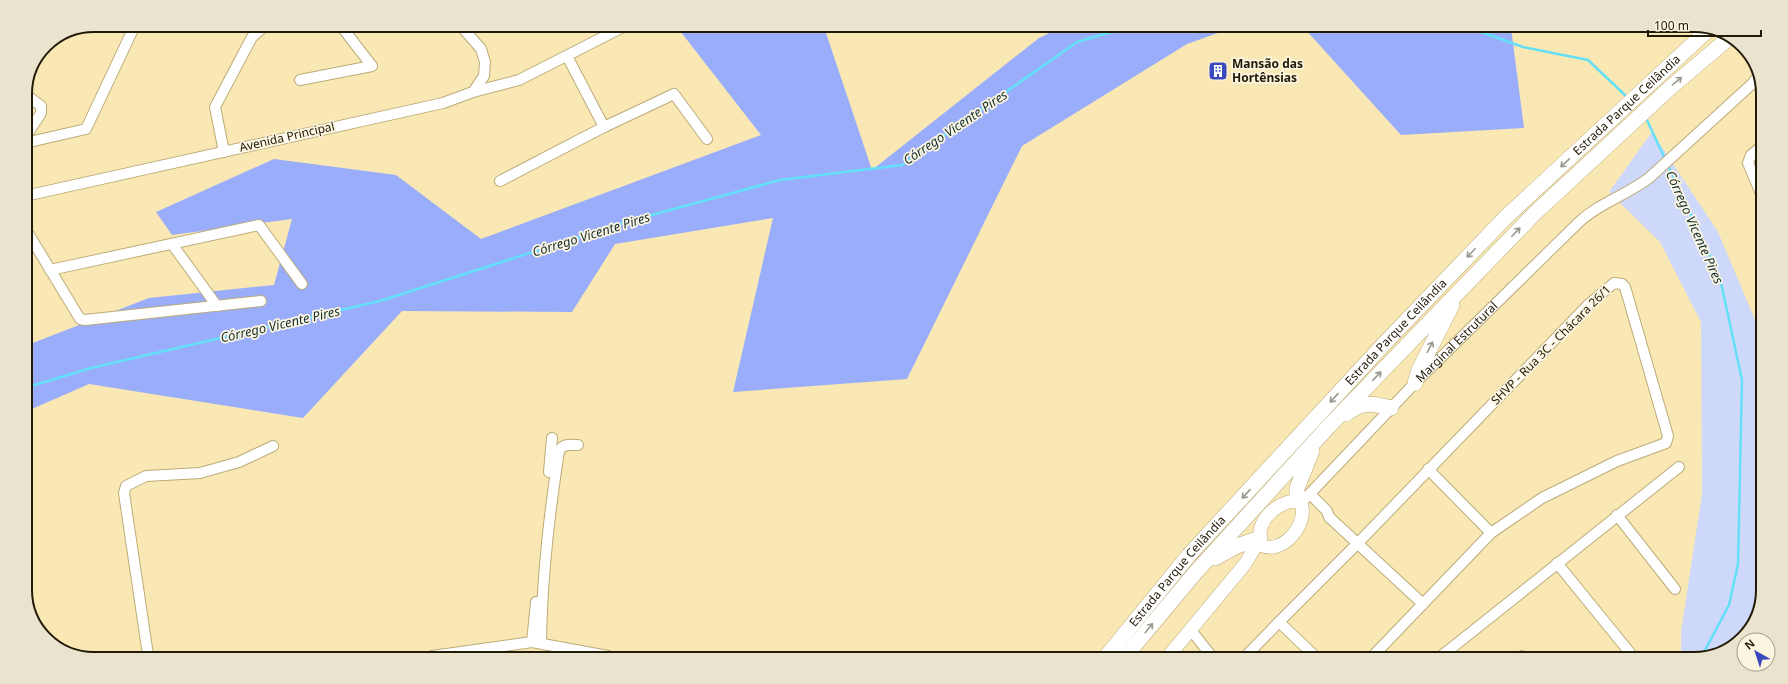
<svg xmlns="http://www.w3.org/2000/svg" width="1788" height="684" font-family="'Noto Sans',sans-serif">
  <style>
    .green { fill: #cdd8fb }
    .forest { fill: #99adfb }
    .lines { fill: none; stroke-linecap: round; stroke-linejoin: round }
    .stream { stroke: #63e0f8; stroke-width: 2.5 }
    .minor-casing { stroke: #bcac79; stroke-width: 12 }
    .major-casing { stroke: #bcac79; stroke-width: 14 }
    .highway-casing { stroke: #bcac79; stroke-width: 16 }
    .minor { stroke: #fff; stroke-width: 10 }
    .major { stroke: #fff; stroke-width: 13 }
    .highway { stroke: #fff; stroke-width: 15 }
    .oneway { stroke: #9b988f }
    .labels { text-anchor: middle; stroke-width: 3.5; stroke-linejoin: round; paint-order: stroke }
    .poi-label { font-size: 12px; font-weight: bold; fill: #211a06; stroke: #fcf6e1; text-anchor: start }
    .street-label { font-size: 12px; fill: #211a06; stroke: #fcf6e1 }
    .water-label { font-size: 13px; font-style: italic; fill: #143035; stroke: #fcf6e1 }
    .rim { fill: none; stroke: #211a06; stroke-width: 2 }
  </style>
  <rect width="100%" height="100%" fill="#f9e8b4"/>
  <polygon class="green" points="1652,132 1718,232 1761,334 1759,612 1736,645 1694,659 1681,659 1681,632 1702,494 1701,322 1660,242 1609,192"/>
  <g class="forest">
    <polygon points="678,26 824,27 872,170 1039,38 1062,27 1232,28 1187,44 1022,146 907,379 733,392 773,218 615,244 572,312 402,311 303,418 89,384 25,412 25,346 149,298 274,285 292,219 172,235 156,212 274,159 396,175 481,239 761,135 677,27"/>
    <polygon points="1304,28 1511,28 1524,128 1401,135"/>
  </g>
  <g class="lines">
    <g class="stream">
      <polyline points="1470,28 1523,47 1588,60 1628,98"/>
      <polyline points="1646,118 1665,159"/>
      <polyline points="1668,165 1720,278 1742,380 1738,564 1729,605 1702,656"/>
      <polyline points="25,388 91,368 380,301 630,221 780,180 902,165 1077,42 1129,27"/>
    </g>
    <defs>
      <g id="minor">
        <polyline points="567,56 604,127"/>
        <polyline points="300,80 372,66 341,26"/>
        <polyline points="473,92 519,80 625,26"/>
        <polyline points="25,94 41,106 41,113 25,138"/>
        <polyline points="25,143 86,129 135,25"/>
        <polyline points="224,152 215,107 252,37 266,25"/>
        <polyline points="500,181 604,127 674,94 707,139"/>
        <polyline points="25,196 443,103 473,92 484,76 485,62 481,49 461,26"/>
        <polyline points="1762,196 1748,163 1751,155 1762,146"/>
        <polyline points="25,228 80,319 85,320 261,301"/>
        <polyline points="172,244 217,306"/>
        <polyline points="50,270 259,225 302,284"/>
        <polyline points="1428,469 1491,533"/>
        <polyline points="549,472 552,438"/>
        <polyline points="1310,494 1327,511 1329,517 1423,604"/>
        <path id="s1" d="M1301 503 1415 383 1579 222C1599 203 1627 195 1649 178L1753 83 1758 76"/>
        <polyline points="1617,515 1675,589"/>
        <polyline points="1557,563 1635,659"/>
        <polyline points="1190,629 1213,658"/>
        <polyline points="532,642 536,602"/>
        <path d="M541 642C542 578 549 515 559 451 563 443 571 445 578 445"/>
        <polyline points="148,655 124,493 126,486 146,476 200,473 239,462 273,446"/>
        <polyline points="432,656 532,642 608,656"/>
        <polyline points="1244,658 1279,622"/>
        <polyline points="1317,658 1279,622 1357,544 1589,304 1614,283 1622,284 1625,287 1668,436 1666,443 1617,461 1542,498 1491,533 1371,658"/>
        <polyline points="1439,658 1679,467"/>
        <polyline points="1519,659 1522,656"/>
      </g>
      <g id="major">
        <path d="M1292 501 1301 503C1309 524 1282 556 1261 545 1255 523 1272 506 1292 501Z"/>
        <polyline points="1167,658 1245,564 1260,539"/>
      </g>
      <g id="highway">
        <polyline points="1415,383 1419,370 1452,305"/>
        <path d="M1346 414C1363 401 1372 403 1391 408"/>
        <polyline points="1297,501 1297,488 1312,451"/>
        <polyline points="1215,558 1237,546 1260,538"/>
        <path id="s2" d="M1105 658 1189 555 1383 345 1506 217 1709 29"/>
        <polyline points="1124,658 1195,573 1329,426 1534,214 1671,87 1729,38"/>
      </g>
    </defs>
    <use href="#minor" class="minor-casing"/>
    <use href="#major" class="major-casing"/>
    <use href="#highway" class="highway-casing"/>
    <use href="#minor" class="minor"/>
    <use href="#major" class="major"/>
    <use href="#highway" class="highway"/>
  </g>
  <defs><path id="oneway-shaft" d="M-6 0H5M1.5-3L5.5 0L1.5 3" fill="none" stroke-width="1.6" stroke-linecap="round" stroke-linejoin="round"/></defs>
  <g class="oneway">
    <use href="#oneway-shaft" transform="translate(1677 81) rotate(-40)"/>
    <use href="#oneway-shaft" transform="translate(1565 163) rotate(137)"/>
    <use href="#oneway-shaft" transform="translate(1516 232) rotate(-46)"/>
    <use href="#oneway-shaft" transform="translate(1471 253) rotate(134)"/>
    <use href="#oneway-shaft" transform="translate(1430 347) rotate(-63)"/>
    <use href="#oneway-shaft" transform="translate(1377 376) rotate(-46)"/>
    <use href="#oneway-shaft" transform="translate(1334 398) rotate(133)"/>
    <use href="#oneway-shaft" transform="translate(1246 494) rotate(133)"/>
    <use href="#oneway-shaft" transform="translate(1149 628) rotate(-51)"/>
  </g>
  <defs>
    <symbol id="building-square" viewBox="-11 -11 22 22"><rect x="-9" y="-9" width="18" height="18" rx="4" fill="#3b49bc" stroke="#fcf6e1"/><path d="M-4-6H4V6H1V3H-1V6H-4ZM-2.5-4.3h1.7v1.8h-1.7ZM.8-4.3h1.7v1.8H.8ZM-2.5-1h1.7V.8h-1.7ZM.8-1h1.7V.8H.8Z" fill="#fff"/></symbol>
  </defs>
  <g fill-rule="evenodd">
    <use href="#building-square" x="1207" y="60" width="22" height="22"/>
  </g>
  <g class="labels">
    <g class="poi-label">
      <text x="1232" y="68">Mansão das<tspan x="1232" dy="14">Hortênsias</tspan></text>
    </g>
    <g class="street-label">
      <text dy="4" stroke="none"><textPath href="#s2" startOffset="761">Estrada Parque Ceilândia</textPath></text>
      <text transform="translate(287 137) rotate(-13)" y="4">Avenida Principal</text>
      <text dy="4" stroke="none"><textPath href="#s2" startOffset="437">Estrada Parque Ceilândia</textPath></text>
      <text dy="4" stroke="none"><textPath href="#s1" startOffset="224">Marginal Estrutural</textPath></text>
      <text transform="translate(1551 345) rotate(-45)" y="4">SHVP - Rua 3C - Chácara 26/1</text>
      <text dy="4" stroke="none"><textPath href="#s2" startOffset="113">Estrada Parque Ceilândia</textPath></text>
    </g>
    <g class="water-label">
      <text transform="translate(955 127) rotate(-34)" y="5">Córrego Vicente Pires</text>
      <text transform="translate(1695 227) rotate(66)" y="5">Córrego Vicente Pires</text>
      <text transform="translate(591 234) rotate(-17)" y="5">Córrego Vicente Pires</text>
      <text transform="translate(280 324) rotate(-13)" y="5">Córrego Vicente Pires</text>
    </g>
  </g>
  <path d="M0 0H1788V684H0ZM94 32H1694A62 62 0 0 1 1756 94V590A62 62 0 0 1 1694 652H94A62 62 0 0 1 32 590V94A62 62 0 0 1 94 32Z" fill="#eae4cf" fill-rule="evenodd"/>
  <path class="rim" d="M94 32H1694A62 62 0 0 1 1756 94V590A62 62 0 0 1 1694 652H94A62 62 0 0 1 32 590V94A62 62 0 0 1 94 32Z"/>
  <g transform="translate(1756 652) rotate(321)"><circle r="19" fill="#fcf6e1" stroke="#a49e89"/>
  <path d="M0-3L7 15L0 10L-7 15Z" fill="#3b49bc"/>
  <text y="-6" font-size="11" font-weight="bold" text-anchor="middle" fill="#211a06">N</text>
  </g>
  <path d="M1648 30v6h113v-6" fill="none" stroke="#211a06" stroke-width="2"/>
  <text x="1654" y="30" font-size="12" fill="#211a06" stroke="#fcf6e1" stroke-width="3" paint-order="stroke">100 m</text>
</svg>
